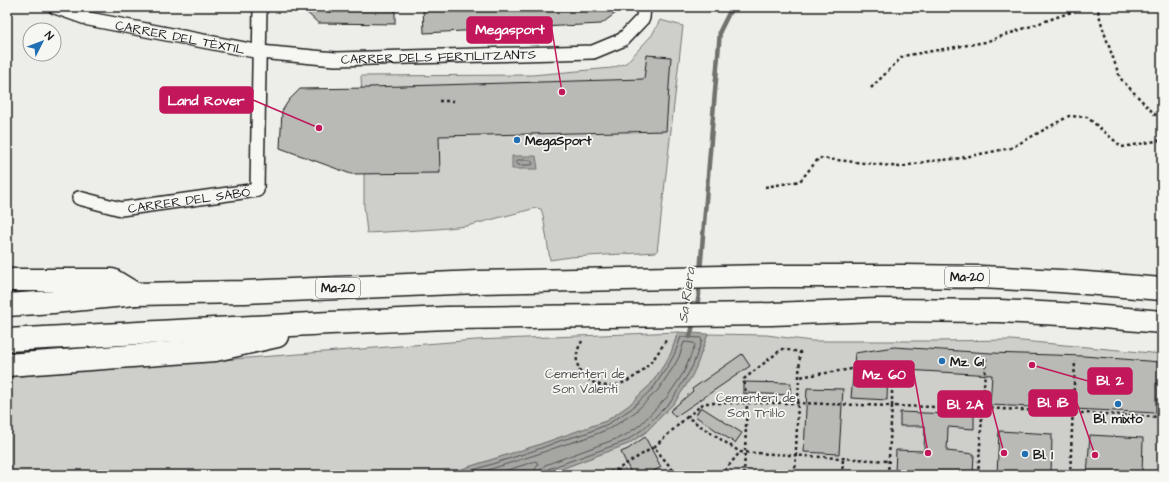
<svg xmlns="http://www.w3.org/2000/svg" width="1169" height="482" font-family="'Architects Daughter',sans-serif">
  <style>
    .green { fill: #cececb; stroke: #757574 }
    .water { fill: #a6a6a3; stroke: #6f6f6d }
    .lines { fill: none; stroke-linecap: round; stroke-linejoin: round }
    .shore { stroke: #535352; stroke-width: 1 }
    .stream { stroke: #6f6f6d; stroke-width: 4.5 }
    .building { fill: #b9b9b6; stroke: #1c1c1c }
    .street-casing { stroke: #1c1c1c; stroke-width: 16 }
    .highway-casing { stroke: #1c1c1c; stroke-width: 25 }
    .path { stroke: #1c1c1c; stroke-width: 2.5; stroke-dasharray: 3 3; stroke-linecap: butt }
    .street { stroke: #f6f6f2; stroke-width: 13 }
    .highway { stroke: #f6f6f2; stroke-width: 22 }
    .poi-dot { fill: #1f6fb2; stroke: #f6f6f2; stroke-width: 1.5 }
    .labels { text-anchor: middle; stroke-width: 3.5; stroke-linejoin: round; paint-order: stroke }
    .shield { fill: #f6f6f2; stroke: #5d5d5c; stroke-width: 1 }
    .shield-label { font-size: 12px; font-weight: bold; fill: #1c1c1c }
    .street-label { font-size: 13px; fill: #1c1c1c; stroke: #f6f6f2 }
    .poi-label { font-size: 13px; font-weight: bold; fill: #1c1c1c; stroke: #f6f6f2; text-anchor: start }
    .park-label { font-size: 13px; fill: #515151; stroke: #f6f6f2 }
    .water-label { font-size: 14px; font-style: italic; fill: #535352; stroke: #f6f6f2 }
    .leader { fill: none; stroke: #c2185b; stroke-width: 1.5 }
    .callout-dot { fill: #c2185b; stroke: #f6f6f2; stroke-width: 1.5 }
    .callout { fill: #c2185b; stroke: #c2185b; stroke-width: 1.5 }
    .callout-label { font-size: 14px; text-anchor: middle; font-weight: bold; fill: #fff }
  </style>
  <rect width="100%" height="100%" fill="#edede9"/>
  <filter id="ink" filterUnits="userSpaceOnUse"><feTurbulence type="fractalNoise" baseFrequency=".025" numOctaves="2"/><feDisplacementMap in="SourceGraphic" scale="8" xChannelSelector="R" yChannelSelector="G"/><feConvolveMatrix kernelMatrix="1 2 1 2 8 2 1 2 1" color-interpolation-filters="sRGB"/></filter>
  <g filter="url(#ink)">
    <g class="green">
      <polygon points="660,20 683,26 657,252 570,257 550,260 543,215 541,209 536,208 467,226 437,229 367,233 364,206 364,136 361,76 532,75 612,68 626,63 652,35"/>
      <polygon points="678,332 671,353 666,362 651,384 628,406 606,421 535,446 465,468 448,475 7,475 7,377 476,340"/>
      <polygon points="708,334 767,335 811,341 937,341 1011,340 1162,354 1162,475 545,475 628,444 646,432 675,402 687,384 696,367"/>
    </g>
    <g class="water">
      <polygon points="512,156 536,156 538,169 512,169"/>
      <polygon points="678,332 708,334 696,367 692,376 675,402 646,432 628,444 545,475 448,475 465,468 535,446 606,421 628,406 651,384 666,362 671,353"/>
    </g>
    <g class="lines">
      <g class="shore">
        <polygon points="518,160 531,160 533,164 531,165 518,165 516,162"/>
        <polyline points="458,475 536,450 562,440 584,434 608,424 631,409 654,387 669,364 674,355 681,337 701,338 702,340 693,365 688,374 672,400 643,429 626,441 548,469 546,472 545,475"/>
        <polyline points="472,475 538,454 563,445 586,438 611,428 634,413 658,390 674,366 679,357 684,342 694,343 695,345 684,372 668,396 640,425 624,436 545,465 541,470 540,475"/>
        <polyline points="492,475 536,461 538,464 535,470 534,475"/>
      </g>
      <g class="stream">
        <polyline points="700,272 720,31 732,7"/>
        <polyline points="696,310 699,295 699,284"/>
        <polyline points="690,337 694,321"/>
      </g>
    </g>
    <g class="building">
      <polygon points="301,7 395,7 395,24 318,23"/>
      <polygon points="423,7 624,7 601,24 424,33"/>
      <polygon points="647,55 671,57 666,131 439,136 440,173 351,174 280,148 282,111 289,100 300,89 369,88 369,87 644,79"/>
      <polygon points="894,347 991,353 1084,356 1160,362 1160,384 1156,383 1156,413 990,405 992,375 888,369 887,400 851,398 855,353"/>
      <polygon points="742,354 750,366 675,417 670,411 693,391 692,389"/>
      <polygon points="743,382 791,383 790,395 743,393"/>
      <polygon points="807,388 843,389 839,454 804,452"/>
      <polygon points="701,407 742,433 735,443 695,416"/>
      <polygon points="900,412 974,415 974,429 948,427 947,451 974,454 973,475 923,475 923,474 895,472 896,450 924,451 925,426 900,426"/>
      <polygon points="999,431 1052,434 1051,475 997,475"/>
      <polygon points="1090,435 1143,438 1142,475 1087,475"/>
      <polygon points="645,437 661,467 647,475 632,475 621,452 628,449"/>
    </g>
    <g class="lines">
      <defs>
        <g id="street">
          <path id="s1" d="M55 7 89 19 260 52 324 58 336 59 593 52 622 40 643 18 644 7"/>
          <path id="s2" d="M79 198 121 209 257 190 260 7"/>
        </g>
        <g id="highway">
          <polyline points="7,280 112,280 135,294"/>
          <polyline points="7,305 53,302 135,294 245,292 478,282 771,276 904,276 981,277 1060,281 1162,289"/>
          <polyline points="7,340 330,323 447,318 772,314 877,310 1000,311 1080,315 1162,322"/>
          <polyline points="7,365 215,350 277,336"/>
        </g>
      </defs>
      <use href="#street" class="street-casing"/>
      <use href="#highway" class="highway-casing"/>
      <g class="path">
        <polyline points="1093,7 1098,11 1103,29 1120,78 1162,122"/>
        <polyline points="871,88 903,56 985,42 1086,7"/>
        <polyline points="439,101 456,101"/>
        <polyline points="765,187 800,181 819,158 900,167 929,161 955,159 1011,148 1069,116 1087,117 1122,147 1162,140"/>
        <path d="M582 341C580 345 577 350 577 355 574 378 601 391 620 384 642 376 655 359 666 340"/>
        <polyline points="687,417 704,403 798,403 892,406 892,363 799,377"/>
        <polyline points="654,447 687,417 740,452 888,461"/>
        <polyline points="618,469 621,475"/>
        <polyline points="604,475 618,469 654,447 677,475"/>
        <polyline points="721,475 740,452"/>
        <polyline points="744,475 747,403 744,379 782,349 800,352 795,475"/>
        <polyline points="842,475 843,458"/>
        <polyline points="888,475 892,406 983,408 1162,417"/>
        <polyline points="978,475 986,357"/>
        <polyline points="1070,475 1075,361"/>
        <polyline points="1161,475 1162,461"/>
      </g>
      <use href="#street" class="street"/>
      <use href="#highway" class="highway"/>
    </g>
  </g>
  <g class="poi-dot">
    <circle cx="517" cy="140" r="4"/>
    <circle cx="942" cy="361" r="4"/>
    <circle cx="1118" cy="404" r="4"/>
    <circle cx="1025" cy="454" r="4"/>
  </g>
  <g class="labels">
    <g class="shield">
      <rect x="945" y="267" width="44" height="20" rx="3"/>
      <rect x="316" y="278" width="44" height="20" rx="3"/>
    </g>
    <g class="shield-label">
      <text x="967" y="281">Ma-20</text>
      <text x="338" y="292">Ma-20</text>
    </g>
    <g class="street-label">
      <text dy="5" stroke="none"><textPath href="#s1" startOffset="129">CARRER DEL TÈXTIL</textPath></text>
      <text dy="5" stroke="none"><textPath href="#s1" startOffset="389">CARRER DELS FERTILITZANTS</textPath></text>
      <text dy="5" stroke="none"><textPath href="#s2" startOffset="112">CARRER DEL SABÓ</textPath></text>
    </g>
    <g class="poi-label">
      <text x="525" y="145">MegaSport</text>
      <text x="950" y="366">Mz. 61</text>
      <text x="1118" y="423" text-anchor="middle">Bl. mixto</text>
      <text x="1033" y="459">Bl. 1</text>
    </g>
    <g class="park-label">
      <text x="585" y="378">Cementeri de<tspan x="585" dy="15">Son Valentí</tspan></text>
      <text x="756" y="402">Cementeri de<tspan x="756" dy="15">Son Tril·lo</tspan></text>
    </g>
    <g class="water-label">
      <text transform="translate(686 295) rotate(-82)" y="5">Sa Riera</text>
    </g>
  </g>
  <path class="leader" d="M562 92L552 30M319 128L253 100M928 453L914 374M1032 365L1088 381M1095 455L1077 403M1004 453L991 404"/>
  <g class="callout-dot">
    <circle cx="562" cy="92" r="4"/>
    <circle cx="319" cy="128" r="4"/>
    <circle cx="928" cy="453" r="4"/>
    <circle cx="1032" cy="365" r="4"/>
    <circle cx="1095" cy="455" r="4"/>
    <circle cx="1004" cy="453" r="4"/>
  </g>
  <g class="callout">
    <rect x="467" y="17" width="85" height="26" rx="4"/>
    <rect x="160" y="87" width="93" height="26" rx="4"/>
    <rect x="854" y="361" width="60" height="26" rx="4"/>
    <rect x="1088" y="368" width="44" height="26" rx="4"/>
    <rect x="1029" y="390" width="48" height="26" rx="4"/>
    <rect x="938" y="391" width="53" height="26" rx="4"/>
  </g>
  <g class="callout-label">
    <text x="510" y="34">Megasport</text>
    <text x="206" y="105">Land Rover</text>
    <text x="884" y="379">Mz. 60</text>
    <text x="1110" y="385">Bl. 2</text>
    <text x="1053" y="407">Bl. 1B</text>
    <text x="965" y="409">Bl. 2A</text>
  </g>
  <rect width="1169" height="482" fill="none" stroke="#f6f6f2" stroke-width="24"/>
  <rect x="12" y="12" width="1145" height="458" fill="none" stroke="#1c1c1c" stroke-width="1.5" filter="url(#ink)"/>
  <g transform="translate(42 42) rotate(48)"><circle r="19" fill="#f6f6f2" stroke="#9f9f9c"/>
  <path d="M0-3L7 15L0 10L-7 15Z" fill="#1f6fb2"/>
  <text y="-6" font-size="11" font-weight="bold" text-anchor="middle" fill="#1c1c1c">N</text>
  </g>
</svg>
